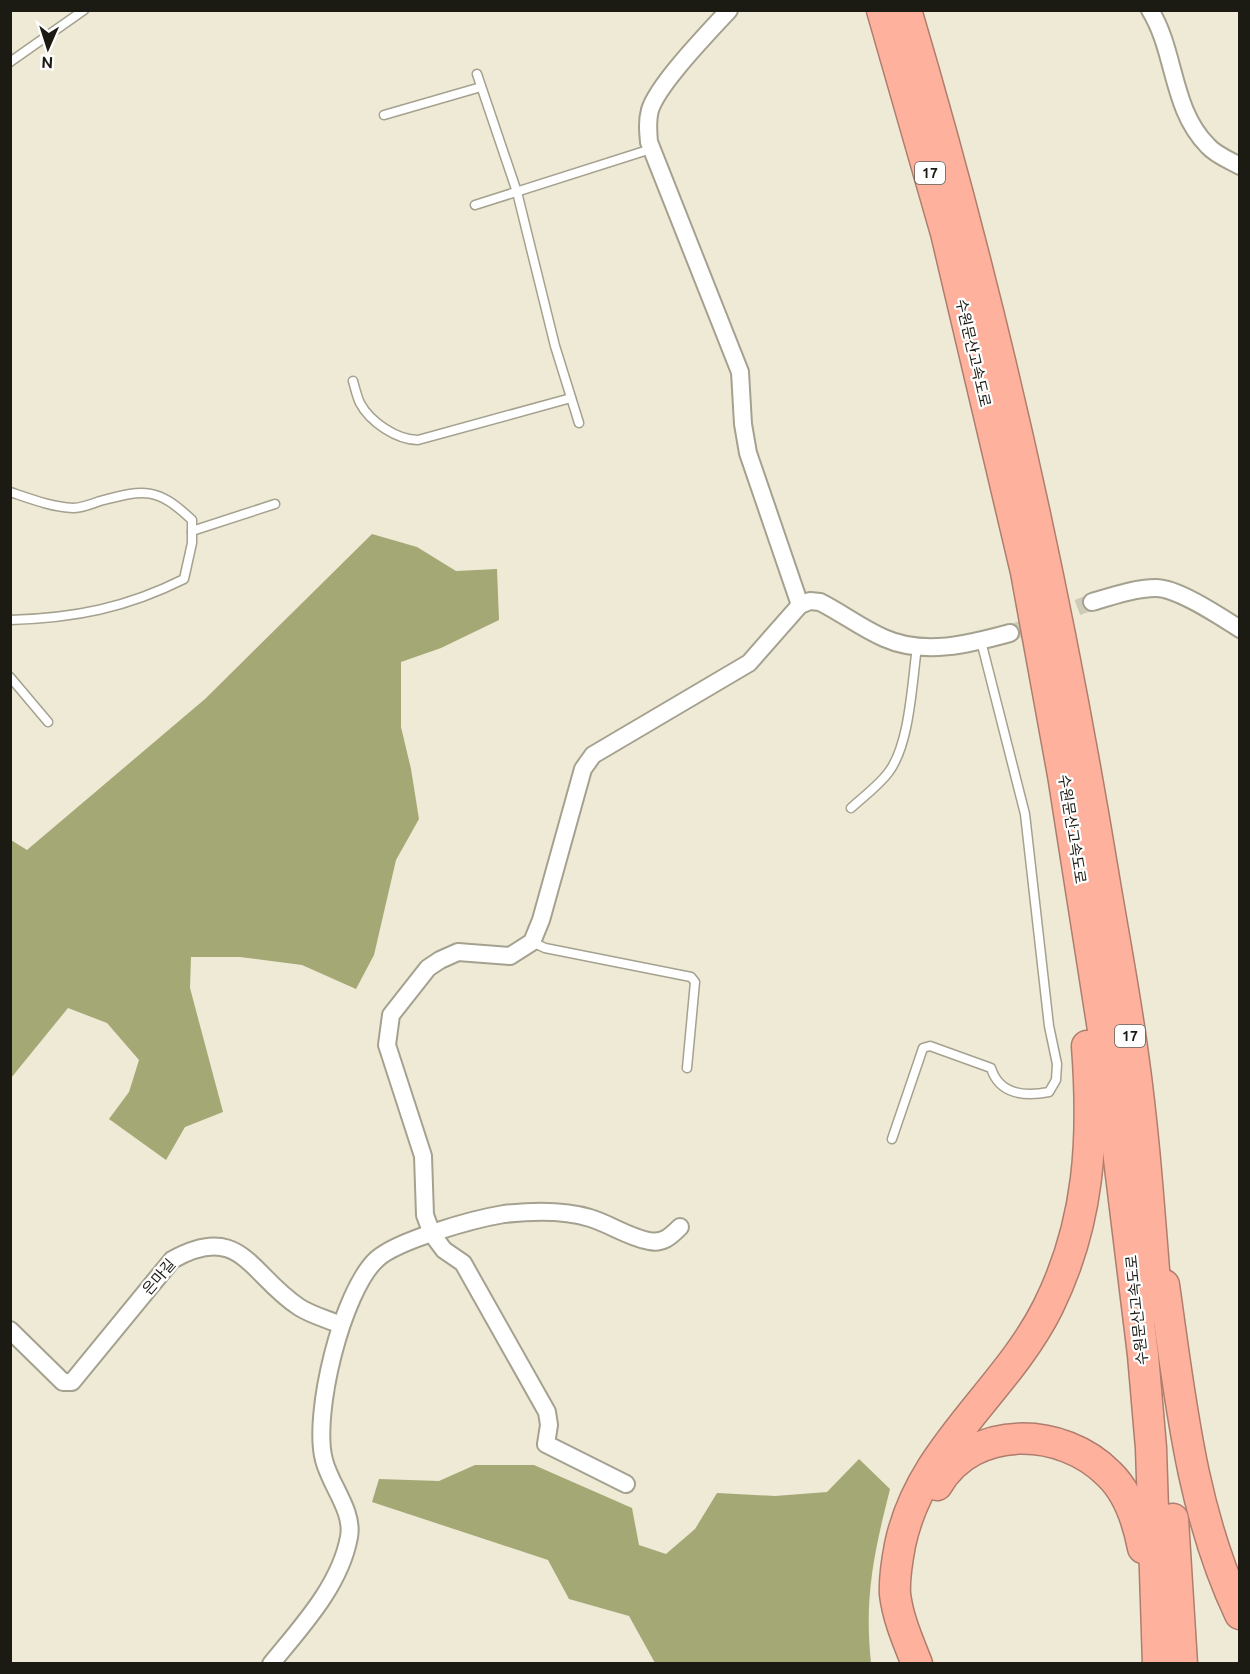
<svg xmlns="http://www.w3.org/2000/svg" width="1250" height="1674" font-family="Ubuntu,'Noto Sans KR',sans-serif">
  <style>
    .forest { fill: #a4a875 }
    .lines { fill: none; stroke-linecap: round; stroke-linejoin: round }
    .street-tunnel { stroke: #cecbb9; stroke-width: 16; stroke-dasharray: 16 8; stroke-linecap: butt }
    .lane-casing { stroke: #a5a18f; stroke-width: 11 }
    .street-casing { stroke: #a5a18f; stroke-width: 20 }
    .highway-casing { stroke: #af7d6d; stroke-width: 33 }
    .lane { stroke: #fff; stroke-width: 8 }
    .street { stroke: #fff; stroke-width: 16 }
    .highway { stroke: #feb29e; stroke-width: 30 }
    .labels { text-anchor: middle; stroke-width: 4.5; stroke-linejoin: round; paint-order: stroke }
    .shield { fill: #fff; stroke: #5f5f5a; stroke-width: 1.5 }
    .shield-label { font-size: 14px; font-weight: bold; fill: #1b1a13 }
    .street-label { font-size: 15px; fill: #1b1a13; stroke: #fff }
  </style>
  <rect width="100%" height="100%" fill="#eeead6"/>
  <g class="forest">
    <polygon points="372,534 417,547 456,571 497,569 499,620 441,648 401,662 401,727 411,769 419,819 396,860 374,955 356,989 302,965 240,957 191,957 190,988 223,1112 185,1127 166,1160 109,1119 129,1092 139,1060 107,1023 68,1008 11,1078 11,840 27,850 205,699"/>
    <path d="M859 1459 890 1489C874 1553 864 1597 871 1663H655L629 1616 569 1599 548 1560 372 1502 379 1479 439 1481 475 1465H534L632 1508 639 1545 666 1554 695 1529 717 1493 775 1496 827 1492Z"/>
  </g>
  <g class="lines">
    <polyline class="street-tunnel" points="1010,633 1092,602"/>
    <defs>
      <g id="lane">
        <polyline points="10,62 84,10"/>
        <polyline points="477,74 517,192 555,346 579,423"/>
        <polyline points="384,115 481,87"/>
        <polyline points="475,205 651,149"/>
        <path d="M353 381C355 388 357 397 360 403 370 422 397 440 418 440L571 398"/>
        <path d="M10 492C31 499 52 507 73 508 82 508 92 504 100 501 145 489 157 487 192 520V543L184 579C126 608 75 618 10 620"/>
        <polyline points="192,531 275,504"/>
        <polyline points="10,677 48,722"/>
        <path d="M851 808C863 797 878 786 888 773 910 745 912 682 917 647"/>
        <polyline points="532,942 545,948 691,977 695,982 687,1068"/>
        <path d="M892 1139 923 1048 930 1046 991 1068C999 1094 1024 1097 1049 1092L1056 1080 1057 1064 1049 1026 1025 814 981 641"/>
      </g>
      <g id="street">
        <path d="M1150 10C1176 52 1171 109 1208 146 1216 155 1229 160 1240 166"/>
        <path d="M1092 602C1112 596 1136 588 1156 588 1178 588 1221 617 1240 629"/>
        <path d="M800 605 810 601 820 602C842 613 861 628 884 638 924 656 970 644 1010 633"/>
        <path d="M10 1330 63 1382H72L172 1260C241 1221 250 1275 299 1307 311 1315 327 1319 341 1325"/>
        <path d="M626 1484 546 1444 549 1425 547 1412 463 1263 444 1250 432 1234 425 1215 423 1156 387 1045 391 1015 428 968 440 960 458 952 510 956 532 942 541 920 583 769 593 755 749 663 800 605 748 453 743 424 740 372 649 142C648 131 647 121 650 110 658 84 709 32 729 10"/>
        <path d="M271 1664C301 1627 340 1586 349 1537 354 1511 330 1485 324 1460 312 1415 342 1291 377 1259 398 1240 474 1219 504 1214 531 1211 564 1210 590 1218 610 1224 628 1237 649 1241 663 1244 671 1236 680 1227"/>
      </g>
      <g id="highway">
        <polyline points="882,10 946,233 1026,572 1063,775 1104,1036 1143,1355 1151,1448 1158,1664"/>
        <path d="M906 10C990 293 1055 581 1103 872 1113 933 1125 994 1133 1055 1145 1139 1150 1223 1157 1307"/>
        <path d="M1164 1285C1180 1396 1191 1511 1240 1614"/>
        <path d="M937 1485C973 1423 1063 1427 1109 1474 1129 1493 1138 1522 1143 1548"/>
        <polyline points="1173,1519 1182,1664"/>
        <path d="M917 1664C908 1641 898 1619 895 1594 894 1578 897 1561 900 1545 920 1448 1005 1393 1048 1307 1090 1222 1094 1139 1087 1046"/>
      </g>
    </defs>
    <use href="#lane" class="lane-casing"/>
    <use href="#street" class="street-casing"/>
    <use href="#highway" class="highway-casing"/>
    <use href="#lane" class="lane"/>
    <use href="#street" class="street"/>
    <use href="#highway" class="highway"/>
  </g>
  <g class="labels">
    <g class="shield">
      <rect x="915" y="162" width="30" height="22" rx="4.5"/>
      <rect x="1115" y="1025" width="30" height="22" rx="4.5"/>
    </g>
    <g class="shield-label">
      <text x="930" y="178">17</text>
      <text x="1130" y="1041">17</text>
    </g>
    <g class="street-label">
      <text transform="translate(973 353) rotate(77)" y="5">수원문산고속도로</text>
      <text transform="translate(1072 829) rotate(81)" y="5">수원문산고속도로</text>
      <text transform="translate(159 1277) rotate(-49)" y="5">은마길</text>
      <text transform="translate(1137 1310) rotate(-96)" y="5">수원문산고속도로</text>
    </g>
  </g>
  <rect width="1250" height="1674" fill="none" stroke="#1b1a13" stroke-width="24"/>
  <g transform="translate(48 48) rotate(183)" stroke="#ffffff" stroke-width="4.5" paint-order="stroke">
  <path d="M0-4.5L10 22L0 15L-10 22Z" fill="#1b1a13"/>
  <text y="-9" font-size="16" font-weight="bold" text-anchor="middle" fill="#1b1a13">N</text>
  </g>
</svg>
